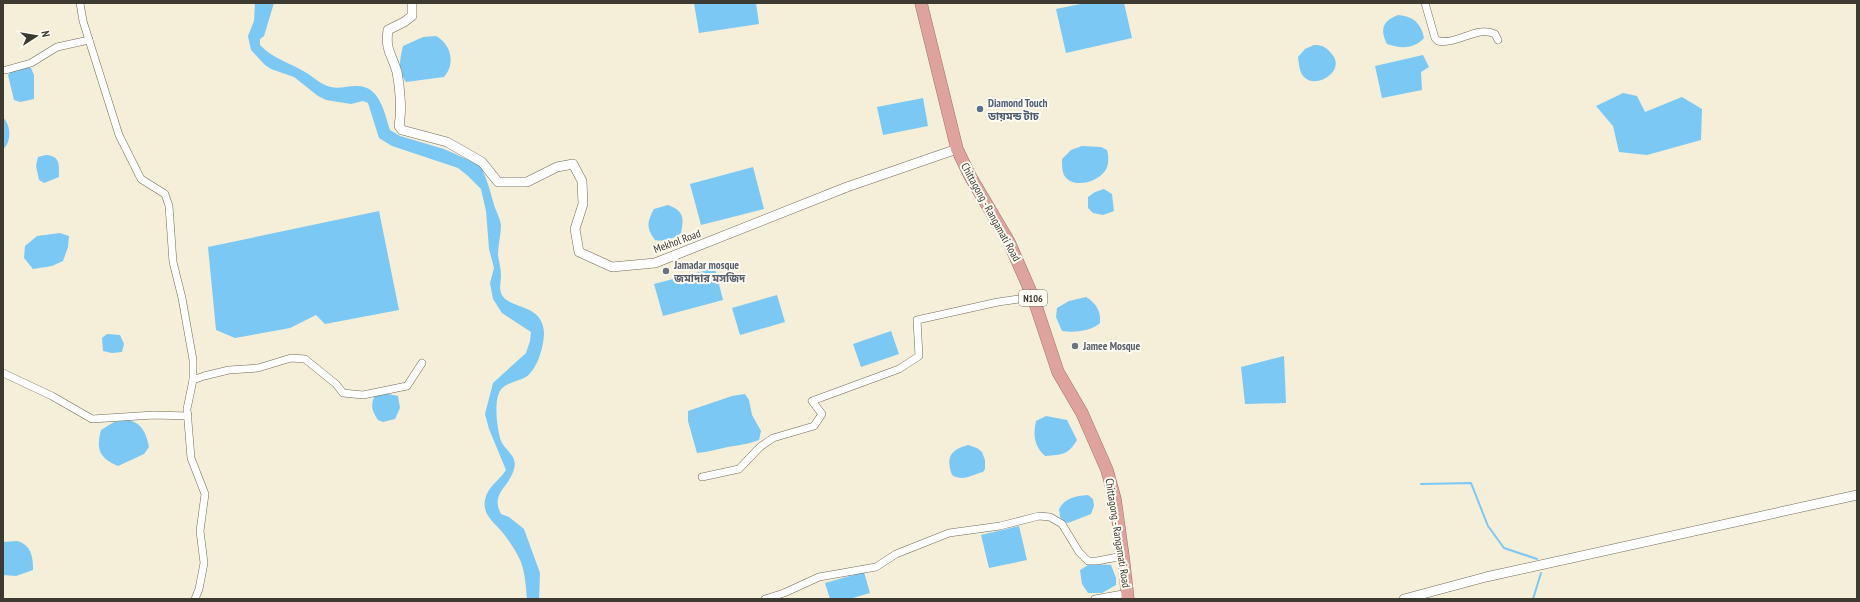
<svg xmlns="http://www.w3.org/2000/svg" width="1860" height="602" font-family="'PT Sans Narrow','Noto Sans Bengali',sans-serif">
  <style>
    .water { fill: #7cc8f4 }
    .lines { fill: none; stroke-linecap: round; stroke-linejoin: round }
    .stream { stroke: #7cc8f4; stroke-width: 2 }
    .minor-casing { stroke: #716b59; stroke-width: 8 }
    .tertiary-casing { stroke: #716b59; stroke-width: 10 }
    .trunk-casing { stroke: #a06f67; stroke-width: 13 }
    .minor { stroke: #fff; stroke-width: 7 }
    .tertiary { stroke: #fff; stroke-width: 9 }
    .trunk { stroke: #dea39c; stroke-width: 12 }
    .service-dot { fill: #5c6f8a; stroke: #fefcf3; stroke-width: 1.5 }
    .worship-dot { fill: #6b7280; stroke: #fefcf3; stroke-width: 1.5 }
    .labels { text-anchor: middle; stroke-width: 4; stroke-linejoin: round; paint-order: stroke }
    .shield { fill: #fefcf3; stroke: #77746c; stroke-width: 1 }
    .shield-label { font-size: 10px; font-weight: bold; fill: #3d3a32 }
    .service-label { font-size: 11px; font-weight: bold; fill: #4e5e75; stroke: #fefcf3; text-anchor: start }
    .street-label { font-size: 11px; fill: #3d3a32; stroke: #fefcf3 }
    .worship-label { font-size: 11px; font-weight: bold; fill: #5b616d; stroke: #fefcf3; text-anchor: start }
  </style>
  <rect width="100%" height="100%" fill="#f5eed9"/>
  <g class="water">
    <path d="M255 3H274L264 36 260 39V45C272 58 290 63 305 72 314 77 321 85 331 87 339 89 348 86 355 86 379 84 384 111 390 130L400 136 444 149 480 165C487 179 490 190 494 205 496 211 500 218 501 225 501 235 498 245 498 255 499 262 501 269 501 276 501 282 499 287 501 293 507 310 543 302 544 333 544 346 537 372 524 378 516 382 503 383 499 393 494 404 497 429 501 441 505 451 518 455 514 469 509 488 490 493 501 514L509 517 524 529 540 573 539 599H527C526 587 525 573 521 562 517 552 510 542 503 533 495 523 482 515 485 500 487 487 499 481 506 470L489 429 485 414 493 383 526 353 530 341 531 332 502 313 493 299 490 283 494 268 489 249 486 211 481 189 468 176 458 168 392 146 379 138 368 103 363 101 351 104 326 100 318 96 294 77 271 69 265 65 251 50 248 36 254 21Z"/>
    <polygon points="694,3 756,3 759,24 699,33"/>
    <polygon points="1085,3 1124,3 1132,38 1066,53 1056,9"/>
    <path d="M1398 15C1413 16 1421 23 1424 38 1414 49 1401 49 1387 44 1380 30 1382 21 1398 15Z"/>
    <path d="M436 36C451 44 456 64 444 77L406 82C397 70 400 59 403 46L423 37Z"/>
    <path d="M1314 45C1321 45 1325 46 1330 52 1349 70 1316 90 1304 77 1299 72 1299 63 1298 57L1305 49Z"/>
    <polygon points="1423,55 1429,67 1421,72 1422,90 1382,98 1375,66"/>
    <polygon points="28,67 31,68 34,75 34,99 20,102 14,100 8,75 12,71"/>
    <polygon points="1623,93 1637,96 1645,112 1682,97 1702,109 1701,140 1647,155 1619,152 1613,126 1596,106"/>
    <polygon points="923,98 928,126 883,135 877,107"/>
    <path d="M3 117C11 126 12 140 3 150Z"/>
    <path d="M1082 146 1101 147 1107 150C1109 157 1109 166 1105 171 1096 183 1072 189 1064 175 1062 171 1062 164 1062 159L1071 150Z"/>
    <path d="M46 155C61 156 59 166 59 177L44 183 39 180 36 166 38 157Z"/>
    <polygon points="753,167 764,209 701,225 690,184"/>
    <polygon points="1104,189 1112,194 1114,211 1103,215 1093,213 1088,208 1088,197 1095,192"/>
    <path d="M668 205C684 211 684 218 681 233 672 239 666 242 655 240 646 228 647 222 654 209Z"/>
    <polygon points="379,211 399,310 325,324 316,315 290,328 235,338 216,330 208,247"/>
    <polygon points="60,233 69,236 68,247 63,261 52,266 33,269 24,258 25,246 37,236"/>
    <polygon points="715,268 723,300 663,316 654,284"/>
    <polygon points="777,295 785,322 740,335 732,308"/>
    <path d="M1086 297C1096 303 1101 311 1100 323 1091 331 1074 333 1062 331L1056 317 1057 308 1069 301Z"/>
    <polygon points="891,331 899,354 861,367 853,344"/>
    <polygon points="107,334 120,335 124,344 122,352 112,353 103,351 102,338"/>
    <polygon points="1284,356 1286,403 1245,404 1241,367"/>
    <path d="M383 393 398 396 400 408 395 419 383 422 378 420C373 412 370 407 374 397Z"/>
    <path d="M745 394 749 400 752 415 761 431 759 440C749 444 739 445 728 447 717 449 708 452 697 453L688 421V411L732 396Z"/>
    <path d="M1046 416 1067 420 1077 440C1067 456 1063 454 1045 456 1034 446 1033 435 1036 421Z"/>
    <path d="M128 420C142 423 146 433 149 447L144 454 118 466C99 458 96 449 101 430L114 422Z"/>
    <path d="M968 445 977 448 982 452 985 460V469L983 472C971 475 963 482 952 475 946 457 950 450 968 445Z"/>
    <path d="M1088 495 1093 499 1094 506 1091 514 1068 523 1064 522 1060 517 1059 509C1065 498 1075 496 1088 495Z"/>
    <polygon points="1019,526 1027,560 989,568 981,535"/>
    <path d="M17 541C31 545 33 556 33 570L16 576 3 575V542Z"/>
    <polygon points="1090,564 1111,565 1116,578 1116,585 1102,593 1088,593 1082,584 1080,570"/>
    <polygon points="864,572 870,593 849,599 830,599 825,583"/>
  </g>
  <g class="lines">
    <g class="stream">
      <polyline points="1421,484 1471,483 1488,526 1504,548 1537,559"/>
      <polyline points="1533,599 1541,573"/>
    </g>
    <defs>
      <g id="minor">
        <polyline points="80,3 83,21 119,135 141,179 165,194 169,206 173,262 182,298 193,360 193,380 187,409 191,458 205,494 200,531 204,563 199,589 195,599"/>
        <path d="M1425 3 1435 38 1438 41C1457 45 1478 25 1495 34L1498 40"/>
        <polyline points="6,70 31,63 57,47 89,40"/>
        <polyline points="3,373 52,396 92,419 154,415 188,416"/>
        <polyline points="193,380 204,376 229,370 258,368 291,358 305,359 336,384 343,393 363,395 407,386 422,363"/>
        <polyline points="702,477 739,469 760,447 773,438 814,426 822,414 812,401 899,369 919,356 917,320 998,302 1033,297"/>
        <polyline points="765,599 784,593 819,577 876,567 896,554 949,533 1000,526 1039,516 1050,517 1062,524 1079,552 1088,561 1097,561 1123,556"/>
        <polyline points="1095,599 1128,593"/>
      </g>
      <g id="tertiary">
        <path d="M412 3V16L404 22 388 30C385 51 392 54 397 72 400 87 402 111 399 126L402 130 447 142 482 162 498 182H527L557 167 573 164 582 181 583 204 575 229 579 252 612 267 655 263 847 187 957 149"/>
        <polyline points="1404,599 1486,577 1857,495"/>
      </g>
      <polyline id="trunk" points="921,3 957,149 970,176 1009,242 1033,297 1058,372 1082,413 1107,470 1115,499 1123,556 1128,599"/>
    </defs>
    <use href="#minor" class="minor-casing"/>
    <use href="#tertiary" class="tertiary-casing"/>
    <use href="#trunk" class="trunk-casing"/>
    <use href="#minor" class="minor"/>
    <use href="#tertiary" class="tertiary"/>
    <use href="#trunk" class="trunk"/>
  </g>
  <circle class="service-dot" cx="980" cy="109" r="4"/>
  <g class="worship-dot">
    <circle cx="666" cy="271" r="4"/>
    <circle cx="1075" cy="346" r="4"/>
  </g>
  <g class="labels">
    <rect class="shield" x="1019" y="290" width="28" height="16" rx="3"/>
    <g class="shield-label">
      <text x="1033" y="302">N106</text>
    </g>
    <g class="service-label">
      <text x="988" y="107">Diamond Touch<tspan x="988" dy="13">ডায়মন্ড টাচ</tspan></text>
    </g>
    <g class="street-label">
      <text transform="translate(991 212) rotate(61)" y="4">Chittagong - Rangamati Road</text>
      <text transform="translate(677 241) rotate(-20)" y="4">Mekhol Road</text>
      <text transform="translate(1118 533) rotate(81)" y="4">Chittagong - Rangamati Road</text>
    </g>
    <g class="worship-label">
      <text x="674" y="269">Jamadar mosque<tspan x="674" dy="13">জমাদার মসজিদ</tspan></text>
      <text x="1083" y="350">Jamee Mosque</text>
    </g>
  </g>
  <rect width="1860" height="602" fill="none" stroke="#3d3a32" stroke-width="8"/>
  <g transform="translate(36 36) rotate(78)" stroke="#fefcf3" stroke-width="3" paint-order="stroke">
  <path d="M0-3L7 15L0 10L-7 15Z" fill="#3d3a32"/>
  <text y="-6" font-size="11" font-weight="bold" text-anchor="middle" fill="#3d3a32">N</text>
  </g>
</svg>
